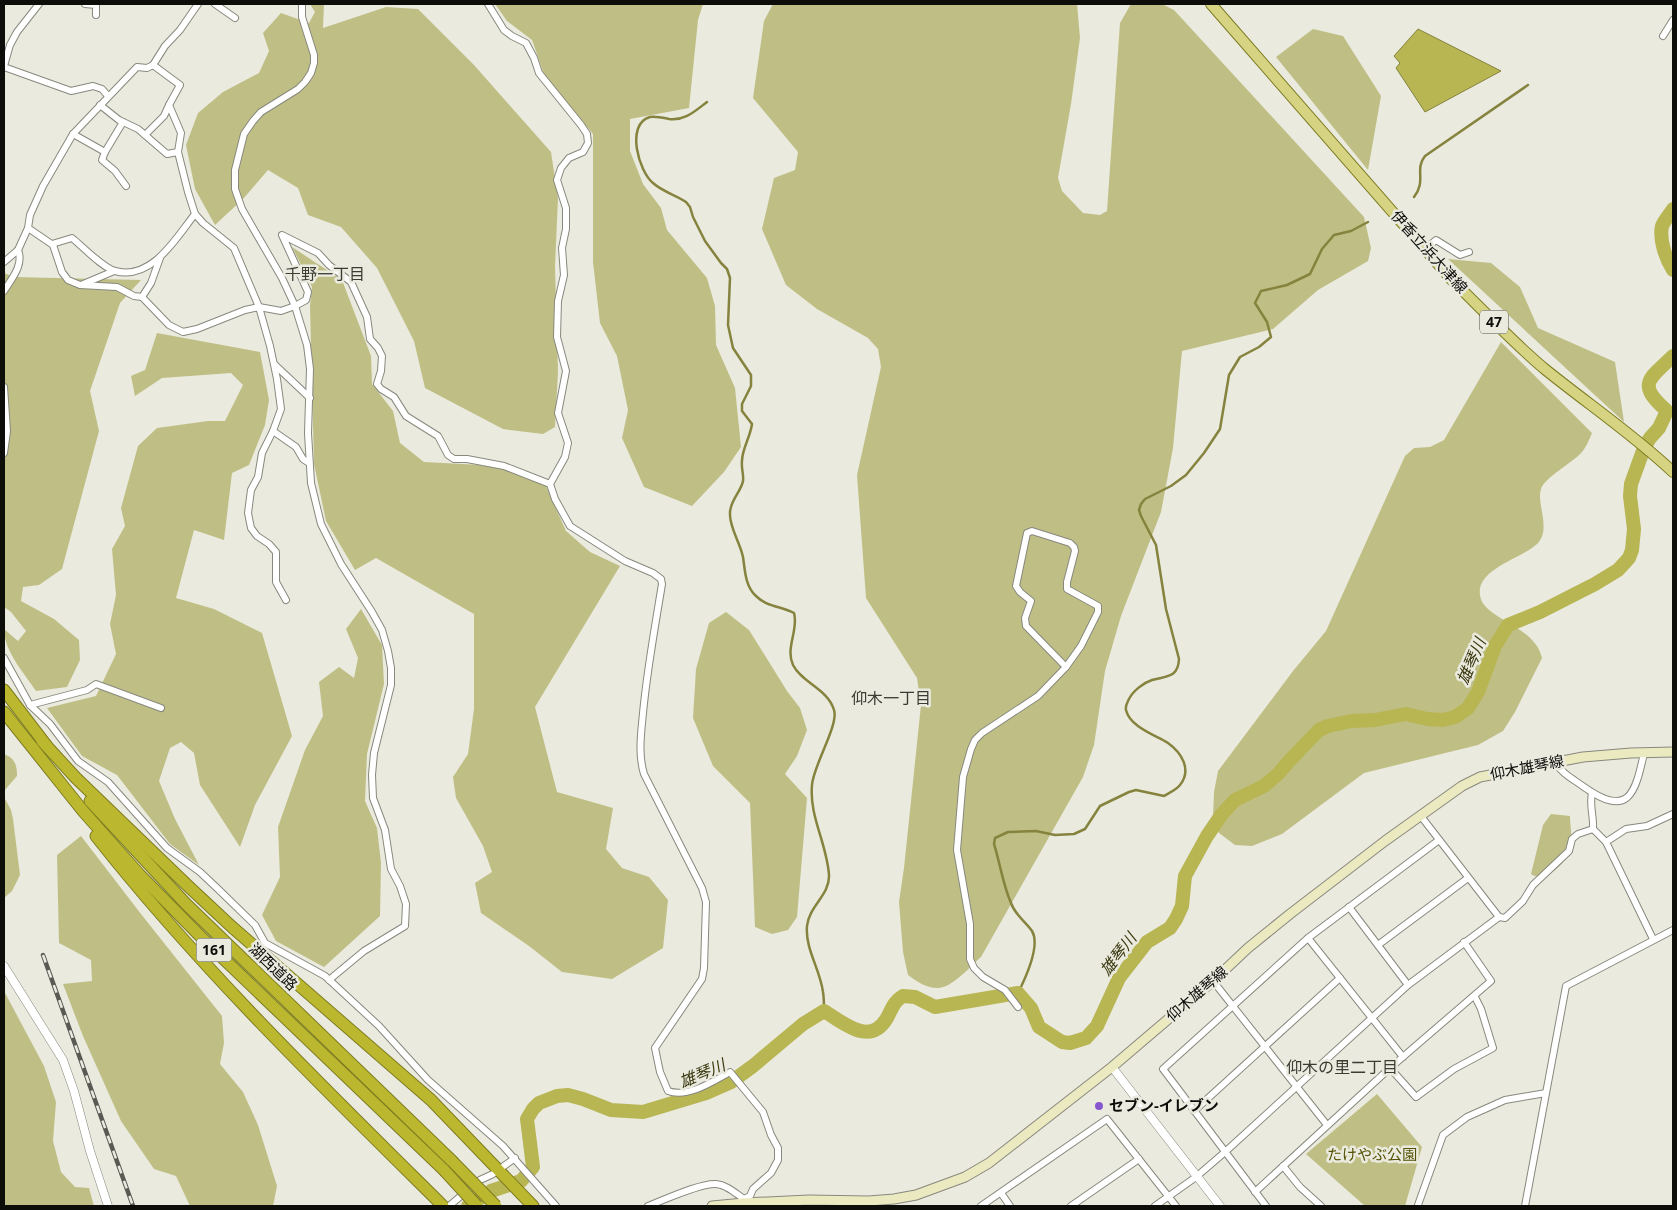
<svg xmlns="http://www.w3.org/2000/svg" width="1677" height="1210" font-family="'Open Sans','Noto Sans JP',sans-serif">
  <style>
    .green { fill: #bfbf85 }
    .water { fill: #b8b553; stroke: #85833d }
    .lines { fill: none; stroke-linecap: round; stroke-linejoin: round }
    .stream { stroke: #85833d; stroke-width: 2.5 }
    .river { stroke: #b8b553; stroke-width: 14 }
    .minor-casing { stroke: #88887e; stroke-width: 8 }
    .tertiary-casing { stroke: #88887e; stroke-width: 9 }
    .secondary-casing { stroke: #88887e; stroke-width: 11 }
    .primary-casing { stroke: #7e7c21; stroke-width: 12 }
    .motorway-casing { stroke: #7e7c21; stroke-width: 13 }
    .minor { stroke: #fff; stroke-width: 6 }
    .tertiary { stroke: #fff; stroke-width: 8 }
    .secondary { stroke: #ebe9c0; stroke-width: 9 }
    .primary { stroke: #d6d482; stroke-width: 10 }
    .motorway { stroke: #bbb72e; stroke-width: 11 }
    .rail-casing { stroke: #5a5a55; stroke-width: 4.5 }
    .rail { stroke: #eaeadf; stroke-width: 2.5; stroke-dasharray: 8; stroke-linecap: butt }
    .motorway-bridge-casing { stroke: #7e7c21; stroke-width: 13; stroke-linecap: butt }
    .motorway-bridge { stroke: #bbb72e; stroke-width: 11 }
    .poi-dot { fill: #8656cf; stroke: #eaeadf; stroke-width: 2 }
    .labels { text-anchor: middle; stroke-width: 5; stroke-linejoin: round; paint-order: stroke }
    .shield { fill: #eaeadf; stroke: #4f4f4a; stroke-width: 1 }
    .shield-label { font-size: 14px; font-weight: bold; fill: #0d0d0a }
    .street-label { font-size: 15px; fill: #0d0d0a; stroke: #eaeadf }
    .poi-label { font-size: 15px; font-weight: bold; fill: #0d0d0a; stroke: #eaeadf; text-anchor: start }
    .park-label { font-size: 15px; fill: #545202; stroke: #eaeadf }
    .neighbourhood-label { font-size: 16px; fill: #3c3c33; stroke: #eaeadf }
    .water-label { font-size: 16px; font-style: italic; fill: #39380e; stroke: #eaeadf }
  </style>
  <rect width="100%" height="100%" fill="#eaeadf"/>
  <g class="green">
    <polygon points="310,4 324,4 323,28 386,7 418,9 474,65 551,152 558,198 555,267 558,372 555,427 543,434 503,429 425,388 414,341 377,268 341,227 308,215 298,188 268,170 243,199 215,225 195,189 186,145 198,113 223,92 259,73 269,51 263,33 281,13 309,23 315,12"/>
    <polygon points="495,4 703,4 698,20 689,108 630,119 630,151 643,184 661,208 667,230 707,278 715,306 716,345 735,388 741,447 724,472 692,506 644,487 622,438 628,410 617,356 600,323 593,262 593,134 544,74 532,40 507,21"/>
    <path d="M773 4H1077L1080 38 1071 104 1058 178 1062 191 1083 213 1100 215 1107 211 1120 23 1131 4H1162L1174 10 1364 217 1371 248 1368 261 1318 290 1273 329 1182 351 1173 448 1161 512 1121 616 1105 671 1094 745 1083 777 981 957C971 966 951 989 937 988 926 988 916 981 908 975L903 952 899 902 904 868 921 705 917 678 866 598 857 475 881 367 878 349 868 338 817 309 786 285 762 229 774 178 795 170 798 152 753 98 764 21Z"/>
    <polygon points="1313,29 1343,36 1381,96 1368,170 1276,57"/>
    <polygon points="292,247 342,280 371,356 372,384 393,411 400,443 424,462 501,466 545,484 566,531 590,552 620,566 535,707 557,792 613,808 606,849 622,868 649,877 668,900 663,948 612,979 562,972 529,946 481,913 475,883 492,872 483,846 456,798 453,777 468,754 474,709 474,614 376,558 355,570 326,521 314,464 310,306 312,287"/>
    <polygon points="1448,259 1491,263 1520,287 1538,328 1615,362 1624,422"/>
    <path d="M4 273 14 277 141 280 120 303 90 391 99 431 62 569 39 585 23 587 21 601 54 619 79 640 80 660 67 687 36 691C24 673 4 651 4 629L18 641 26 631 11 612 4 607Z"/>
    <polygon points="157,333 260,352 269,400 265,425 249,465 232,473 224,540 194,530 176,598 214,609 262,633 292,736 255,805 240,847 200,785 194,753 181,742 170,748 159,781 175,819 199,865 170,844 117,775 82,756 47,708 96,696 116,654 110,624 116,595 112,549 125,526 121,508 138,446 157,428 208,421 225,421 243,385 231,373 162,378 135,396 131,376 145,370"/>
    <path d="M1501 342 1592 433C1589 440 1586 448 1581 453 1572 463 1544 478 1541 489 1536 504 1552 529 1537 544 1521 559 1476 569 1480 595 1483 620 1534 624 1542 658L1515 712 1503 731 1478 745 1364 773 1282 834 1252 846 1235 845 1219 833 1213 817 1214 792 1218 771 1293 671 1326 631 1405 456 1414 448 1430 447 1444 440Z"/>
    <polygon points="361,609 382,645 384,684 367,754 365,801 377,828 381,863 380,916 324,967 276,941 262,915 280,877 278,827 305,750 323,716 319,682 339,667 354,678 358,658 346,629"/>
    <polygon points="726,612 749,630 787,691 800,708 807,730 797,756 785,774 807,798 797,917 788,930 772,934 755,927 750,803 713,766 693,718 696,669 709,623"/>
    <path d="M4 754C15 758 17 765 17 776L4 791Z"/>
    <polygon points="4,797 11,810 13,819 20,875 12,891 4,898"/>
    <path d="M1551 814 1570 816C1570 826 1573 839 1570 849 1567 863 1545 884 1531 874L1543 825Z"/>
    <polygon points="81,836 141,914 222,1016 224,1043 220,1064 243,1092 258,1125 277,1186 273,1206 190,1206 176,1176 154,1169 121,1121 83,1036 63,984 92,981 91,960 59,943 57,855"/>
    <polygon points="4,991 44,1066 56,1102 53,1141 61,1172 75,1187 89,1188 94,1206 4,1206"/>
    <polygon points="1377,1094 1422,1147 1405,1206 1365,1206 1306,1154"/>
  </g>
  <polygon class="water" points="1418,29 1501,71 1425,112 1396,68 1400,63 1394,56"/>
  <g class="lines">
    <g class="stream">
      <path d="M707 102C695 111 685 121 669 119 664 118 656 116 650 117 625 124 639 172 653 183 663 192 676 195 686 202L690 207 693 217 705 241 721 263 727 269 730 278 728 325 733 348 751 375V386L742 404V411L752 424C750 438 742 449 742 461 741 468 744 475 743 481 741 492 730 500 730 513 729 527 740 542 743 557 745 570 745 586 756 596 767 607 781 606 794 613 799 629 785 648 793 665 802 683 828 689 834 710 839 725 813 766 812 785 809 816 827 844 829 875 830 895 809 906 807 926 805 949 820 969 823 992 824 998 824 1005 824 1011"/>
      <path d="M1414 197C1427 180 1414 170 1425 156L1528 85"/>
      <path d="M1018 993C1025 979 1041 946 1032 931 1025 921 1015 915 1011 903 1003 885 1000 863 994 844L995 838 1008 832 1036 831 1055 835 1074 834 1085 829 1100 806 1129 792 1136 790 1164 796C1169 793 1176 790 1180 785 1192 770 1182 753 1168 743 1155 735 1130 727 1126 710 1125 706 1127 703 1129 699 1133 691 1143 683 1152 680 1167 676 1178 678 1179 659L1166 609 1156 545 1141 516 1139 510 1141 504 1145 499 1171 486 1186 475 1204 453 1220 429 1229 375 1240 357 1259 347 1271 337 1267 322 1255 303 1261 291 1287 285 1310 274 1322 249 1334 235 1351 231 1368 222"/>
    </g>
    <g class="river">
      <path d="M1673 209C1670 214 1664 221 1662 226 1659 240 1666 259 1673 270"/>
      <path d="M468 1206 491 1191 521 1181 533 1167 527 1119 533 1109 539 1103 557 1096 568 1095 583 1099 611 1110 643 1112 706 1093 731 1082 753 1066 803 1024 824 1011C844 1023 870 1047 887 1018 892 1009 893 1002 903 996L915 997 935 1007 1018 993 1031 1008 1039 1027 1062 1042 1070 1043 1086 1038 1097 1026 1119 978 1147 942 1170 928 1176 919 1182 906 1185 876 1207 836 1222 814 1235 800 1264 786 1278 774 1290 760 1319 730 1328 726 1351 721 1375 720 1406 714 1427 719 1443 720 1455 717 1468 708 1478 692 1495 646 1508 625 1540 612 1595 584 1618 570 1629 558 1632 550 1634 529 1630 496 1631 484 1644 448 1650 438 1659 428 1666 413V410C1635 383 1651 378 1673 356"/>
    </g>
    <defs>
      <g id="minor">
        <polyline points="85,4 96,5 96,15"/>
        <polyline points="198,4 180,30 165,46 153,65 147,68 137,67 73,134 43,186 30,215 28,228 53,245 62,272 68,280 80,285 117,287 134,296 142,297 169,325 183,332 197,329 245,310 259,307 281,311 295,306 306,300 308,292 282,235 318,253 329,265 351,282 367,317 370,339 378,348 382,356 381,371 377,384 381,389 394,397 406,416 438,436 448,455 454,459 467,459 504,466 550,484"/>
        <polyline points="215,4 235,18"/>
        <polyline points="302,4 302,17 314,55 314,63 311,73 305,82 298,89 261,112 253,121 244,134 235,170 235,189 242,209 282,278 295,306 307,345 310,369 308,433 311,483 321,524 341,564 372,612 382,630 388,651 391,668 391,685 374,753 372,775 373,798 385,830 391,869 400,886 406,904 405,926 364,951 329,980"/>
        <path d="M488 4 504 30 512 36 526 43 534 58 539 73 581 125 587 134 588 143 583 152 569 158 561 168 557 180 566 208V229L562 248 564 275 558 301 557 337 566 371 558 413 568 443 565 457 550 484 555 499 570 526 625 561 653 573 661 579 662 584C655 627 647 670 643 713 641 734 638 754 644 774L702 888 706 902 704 968 702 979 655 1048 660 1072 668 1091C688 1098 712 1082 730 1072L763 1112 771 1135 778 1148V1160L771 1173 753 1189 750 1196 744 1199"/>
        <polyline points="1663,36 1673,20"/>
        <polyline points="153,65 180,85 169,105 181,133 178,152 188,192 195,214 203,223 234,248 259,307 270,346 277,379 281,409 273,431 262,453 258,477 251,490 248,513 251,528 257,536 269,544 276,552 276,582 286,600"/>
        <polyline points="4,66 10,45 17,32 39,4"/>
        <polyline points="4,67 71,91 93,86 102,89 108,96"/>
        <polyline points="100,105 119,120 138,129 167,154 178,152"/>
        <polyline points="73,134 105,152 102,160 115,171 126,186"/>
        <polyline points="145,135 164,116 169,105"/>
        <polyline points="105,152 123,122"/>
        <path d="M52 244 72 238C82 246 103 268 115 271 152 281 176 238 195 214"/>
        <polyline points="1425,249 1436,240 1460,255 1469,252"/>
        <polyline points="4,262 18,250 28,228"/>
        <polyline points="81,285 114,271"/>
        <path d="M4 291C12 278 24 265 18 250"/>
        <polyline points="142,297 151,283 160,258"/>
        <polyline points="275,365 310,398"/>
        <polyline points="4,387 7,431 4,453"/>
        <polyline points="273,431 296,447 303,459 309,463"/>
        <polygon points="1032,531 1070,543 1074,547 1075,551 1067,582 1067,589 1098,606 1098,612 1081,646 1066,667 1026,626 1025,618 1031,601 1020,592 1016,586 1027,533"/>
        <polyline points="4,658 30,705 50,724 78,761 108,782 167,848 200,872 218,889 255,925 265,943 325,976 379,1026 428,1080 503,1146 556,1206"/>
        <polyline points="30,705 87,690 96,684 161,708"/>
        <path d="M1555 762C1561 773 1573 779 1584 787 1628 818 1635 795 1644 753"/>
        <path d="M1592 793C1589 805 1594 817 1593 829L1606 842"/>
        <polyline points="1420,815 1499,917 1505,918 1523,901 1533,885 1569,851 1572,839 1578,834 1593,829"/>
        <polyline points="1349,907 1408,985"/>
        <polyline points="1308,938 1403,1057"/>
        <polyline points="1653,939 1606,842 1626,829 1647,826 1673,814"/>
        <polyline points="1378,945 1468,878"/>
        <polyline points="1213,981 1327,1125"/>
        <polyline points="1018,1007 1005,990 983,977 974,968 970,959 970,924 957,850 963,777 971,749 975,740 982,733 1038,696 1066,667"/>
        <polyline points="1390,1068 1416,1097 1454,1069 1493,1048 1481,1009 1475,997"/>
        <polyline points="1194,1111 1340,978"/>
        <polyline points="504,1166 515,1158"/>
        <polyline points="1283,1166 1300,1187 1321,1206"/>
        <polyline points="1255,1192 1390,1068 1491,981 1464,942"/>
        <polyline points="1001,1193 1010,1206"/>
        <polyline points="1418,1205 1443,1135 1467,1117 1505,1100 1546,1093"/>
        <polyline points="449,1206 480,1180 493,1174"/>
        <path d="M648 1206C664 1200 700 1183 716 1184 727 1185 735 1193 744 1199"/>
        <polyline points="981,1206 1107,1119 1176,1206"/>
        <polyline points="1071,1206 1139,1159"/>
        <polyline points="1155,1206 1196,1177 1225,1152 1408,985 1499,917"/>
        <polyline points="1266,1206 1163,1069 1308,938 1439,840"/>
        <polyline points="1525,1206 1566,986 1673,930"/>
      </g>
      <g id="tertiary">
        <polyline points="4,966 63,1060 74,1091 90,1151 108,1206"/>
        <polyline points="1112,1067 1220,1206"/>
      </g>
      <polyline id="secondary" points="712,1206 744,1203 809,1200 869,1201 894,1199 916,1195 965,1177 989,1163 1112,1067 1213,981 1248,948 1290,914 1385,841 1462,786 1480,777 1583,757 1631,753 1673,752"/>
      <path id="primary" d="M1211 4 1452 280C1483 310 1512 342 1546 370 1588 404 1634 435 1673 472"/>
      <g id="motorway">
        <polyline points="4,690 46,745"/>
        <polyline points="4,712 83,811 139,874 204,940 444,1170"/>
        <polyline points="42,741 76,778 187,885 232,927 431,1100 533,1206"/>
        <polyline points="90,801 186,904 452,1161"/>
        <path d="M96 836C201 969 323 1087 443 1206"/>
      </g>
    </defs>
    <use href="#minor" class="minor-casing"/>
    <use href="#tertiary" class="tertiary-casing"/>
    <use href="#secondary" class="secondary-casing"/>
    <use href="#primary" class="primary-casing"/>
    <use href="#motorway" class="motorway-casing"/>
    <use href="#minor" class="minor"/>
    <use href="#tertiary" class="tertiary"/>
    <use href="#secondary" class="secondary"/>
    <use href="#primary" class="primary"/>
    <use href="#motorway" class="motorway"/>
    <defs>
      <polyline id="rail" points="43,955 133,1206"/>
    </defs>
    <use href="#rail" class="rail-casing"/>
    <use href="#rail" class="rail"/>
    <defs>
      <g id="motorway-bridge">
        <polyline points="452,1161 496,1206"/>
        <polyline points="444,1170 477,1206"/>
      </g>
    </defs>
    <use href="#motorway-bridge" class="motorway-bridge-casing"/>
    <use href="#motorway-bridge" class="motorway-bridge"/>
  </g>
  <circle class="poi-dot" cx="1099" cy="1106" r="5"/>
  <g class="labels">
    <g class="shield">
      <rect x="1480" y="310.5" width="28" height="23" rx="4"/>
      <rect x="196.5" y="938.5" width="35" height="23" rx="4"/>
    </g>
    <g class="shield-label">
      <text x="1494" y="327">47</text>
      <text x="214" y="955">161</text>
    </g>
    <g class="street-label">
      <text transform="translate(1429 252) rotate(48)" y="5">伊香立浜大津線</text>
      <text transform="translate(1527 768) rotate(-11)" y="5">仰木雄琴線</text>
      <text transform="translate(273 967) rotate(44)" y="5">湖西道路</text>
      <text transform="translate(1197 994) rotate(-41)" y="5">仰木雄琴線</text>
    </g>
    <g class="poi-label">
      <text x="1109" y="1111">セブン-イレブン</text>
    </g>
    <g class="park-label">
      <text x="1372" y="1160">たけやぶ公園</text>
    </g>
    <g class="neighbourhood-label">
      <text x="325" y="280">千野一丁目</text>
      <text x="891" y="704">仰木一丁目</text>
      <text x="1342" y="1073">仰木の里二丁目</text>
    </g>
    <g class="water-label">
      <text transform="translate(1471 661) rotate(-67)" y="6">雄琴川</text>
      <text transform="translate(1118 954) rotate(-53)" y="6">雄琴川</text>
      <text transform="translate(702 1073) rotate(-23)" y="6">雄琴川</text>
    </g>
  </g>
  <rect width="1677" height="1210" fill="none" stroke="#0d0d0a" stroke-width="10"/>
</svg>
